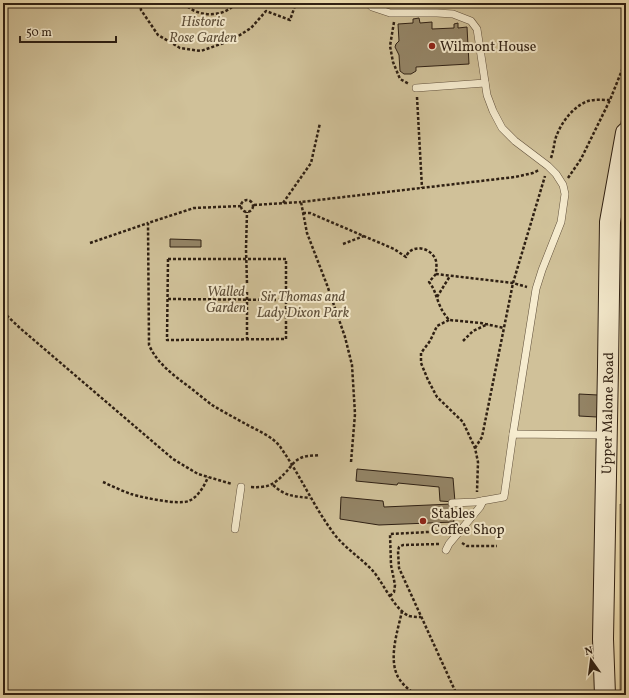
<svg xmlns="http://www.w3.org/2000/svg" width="629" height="698" font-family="Vollkorn,serif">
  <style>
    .green { fill: #d0c199; stroke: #807056 }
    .building { fill: #948567; stroke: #2f2013 }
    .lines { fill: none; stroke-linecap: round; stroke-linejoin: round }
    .service-casing { stroke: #60503c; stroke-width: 8 }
    .secondary-casing { stroke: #2f2013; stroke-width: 22 }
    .path { stroke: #2f2013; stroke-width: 2.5; stroke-dasharray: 3 2; stroke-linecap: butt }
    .service { stroke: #f6eccf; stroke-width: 7 }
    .secondary { stroke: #f6eccf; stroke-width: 20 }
    .poi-dot { fill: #8f2418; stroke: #f6eccf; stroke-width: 1.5 }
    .labels { text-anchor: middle; stroke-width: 4; stroke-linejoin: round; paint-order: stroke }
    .park-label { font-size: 14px; font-style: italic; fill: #5f503b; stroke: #f6eccf }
    .poi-label { font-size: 14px; fill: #2f2013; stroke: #f6eccf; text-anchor: start }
    .street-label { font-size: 14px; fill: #2f2013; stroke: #f6eccf }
  </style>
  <rect width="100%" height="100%" fill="#f1e2b5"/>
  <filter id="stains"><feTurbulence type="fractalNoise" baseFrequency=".005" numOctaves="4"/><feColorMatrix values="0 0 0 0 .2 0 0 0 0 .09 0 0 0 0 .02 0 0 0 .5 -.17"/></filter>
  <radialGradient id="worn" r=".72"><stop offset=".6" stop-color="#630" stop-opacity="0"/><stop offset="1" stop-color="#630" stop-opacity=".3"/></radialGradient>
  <g class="green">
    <polygon points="3,3 626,3 626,106 618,131 602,695 3,695 3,605 5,596 3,587"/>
    <polygon points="626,391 626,479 623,484"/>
    <polygon points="620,504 626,509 626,695 620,695"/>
  </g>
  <g class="building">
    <polygon points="419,18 420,23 432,22 432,29 454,28 454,24 458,23 458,28 467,27 469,64 416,67 416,71 411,74 404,74 400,71 399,55 395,47 396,44 399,41 398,24 413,23 413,19"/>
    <polygon points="170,239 201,240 201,247 170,247"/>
    <polygon points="579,394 598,395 597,417 579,416"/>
    <polygon points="357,469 453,478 455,502 440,501 439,487 398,483 397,485 356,481"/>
    <polygon points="341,497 383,501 384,507 452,504 454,522 379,525 340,519"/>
  </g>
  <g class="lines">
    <defs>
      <g id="service">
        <polyline points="368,3 372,7 390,13 437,13 453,14 471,21 477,29 487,95 493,111 502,128 515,141 548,166 556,174 563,185 565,194 561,222 542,270 536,289 513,434"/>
        <polyline points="416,88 485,83"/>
        <polyline points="452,503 476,502 504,497 513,434 605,435"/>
        <polyline points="235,529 241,487"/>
        <polyline points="446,550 449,544 480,507 483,501"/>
      </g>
      <g id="secondary">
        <path id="s1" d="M605 695 603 639 608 367 610 222 626 133"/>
      </g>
    </defs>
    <use href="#service" class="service-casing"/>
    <use href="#secondary" class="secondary-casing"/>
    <g class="path">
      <polyline points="140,3 141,10 158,35 180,48 201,51 232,40 251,28 266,11 290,20 296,3"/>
      <path d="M184 3C197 18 224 18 236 3"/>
      <polyline points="394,22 390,46 393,62 400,79 409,84"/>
      <polyline points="417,97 422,188"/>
      <path d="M551 158C553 152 554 146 555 140 560 124 572 107 588 101 595 99 603 100 610 100"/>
      <polyline points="568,178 581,159 610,100 626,60"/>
      <circle cx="247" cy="206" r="6"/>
      <polyline points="283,203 311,163 320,123"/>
      <polyline points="254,205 301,202"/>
      <path d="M241 206 194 208 148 223 149 345C157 363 172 374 188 386 196 392 204 399 212 405 222 411 233 417 244 423 256 430 273 436 281 448 300 475 313 505 332 531 343 547 360 557 373 571 384 584 394 609 409 616 413 617 417 617 421 617"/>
      <path d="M303 213H310L394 249 406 257C406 256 408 253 409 252 418 244 433 250 436 261 437 265 436 269 436 274L513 283 527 287"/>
      <polyline points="90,243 148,223"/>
      <polyline points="343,244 364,236"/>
      <polygon points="168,259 286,259 286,339 167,340"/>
      <path d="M436 274 429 282C435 289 436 297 440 306 442 311 445 315 449 320L481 323 504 328"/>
      <polyline points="247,283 246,249 247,212"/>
      <polyline points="247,292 247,339"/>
      <polyline points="437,297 450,276"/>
      <polyline points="168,299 286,300"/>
      <polyline points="3,312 21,329 173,459 198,474 232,484"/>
      <polyline points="449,320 437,326 430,341 421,353 421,363 428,380 437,397 463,422 475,448 478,462 477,492"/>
      <polyline points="463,341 473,331 488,324"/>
      <polyline points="475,448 482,437 513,283 545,176"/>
      <polyline points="351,462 355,414 352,365 345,337 327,285 307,233 301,202 515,177 533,173 539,170"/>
      <path d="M103 482C112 486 122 491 131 494 144 498 178 505 189 501 198 497 205 485 208 477"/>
      <path d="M273 485C286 497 294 496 310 498"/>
      <path d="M251 487C268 488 274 485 286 472 290 468 293 462 299 459 305 455 313 456 320 455"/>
      <polyline points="462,543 467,546 497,546"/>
      <polyline points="439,544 403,545 399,547 398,551 399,568 457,695"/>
      <polyline points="390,596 394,592 395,585 391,565 390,534 447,531"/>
      <path d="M402 611C398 630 388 658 398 677 402 684 409 690 416 695"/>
    </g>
    <use href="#service" class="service"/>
    <use href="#secondary" class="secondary"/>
  </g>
  <g class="poi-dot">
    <circle cx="432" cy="46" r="4"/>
    <circle cx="423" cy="521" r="4"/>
  </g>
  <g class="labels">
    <g class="park-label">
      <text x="203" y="26">Historic<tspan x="203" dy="16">Rose Garden</tspan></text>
      <text x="226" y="296">Walled<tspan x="226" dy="16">Garden</tspan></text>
      <text x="303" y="301">Sir Thomas and<tspan x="303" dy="16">Lady Dixon Park</tspan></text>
    </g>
    <g class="poi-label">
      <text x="440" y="51">Wilmont House</text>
      <text x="431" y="518">Stables<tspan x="431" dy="16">Coffee Shop</tspan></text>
    </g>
    <g class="street-label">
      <text dy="5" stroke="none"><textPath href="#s1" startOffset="282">Upper Malone Road</textPath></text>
    </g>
  </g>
  <rect width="629" height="698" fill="none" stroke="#f1e2b5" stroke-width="16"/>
  <rect x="4" y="4" width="621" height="690" fill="none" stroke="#2f2013" stroke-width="2"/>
  <rect x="8" y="8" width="613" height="682" fill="none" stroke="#2f2013"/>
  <g transform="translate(591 660) rotate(346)" stroke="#f6eccf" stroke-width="3" paint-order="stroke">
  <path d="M0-3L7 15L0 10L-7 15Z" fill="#2f2013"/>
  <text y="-6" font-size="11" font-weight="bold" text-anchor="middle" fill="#2f2013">N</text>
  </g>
  <path d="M20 36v6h96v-6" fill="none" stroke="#2f2013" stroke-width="2"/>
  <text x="26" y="36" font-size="12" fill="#2f2013" stroke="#f6eccf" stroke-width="3" paint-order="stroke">50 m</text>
  <rect width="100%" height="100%" filter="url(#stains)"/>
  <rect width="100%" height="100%" fill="url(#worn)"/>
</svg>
